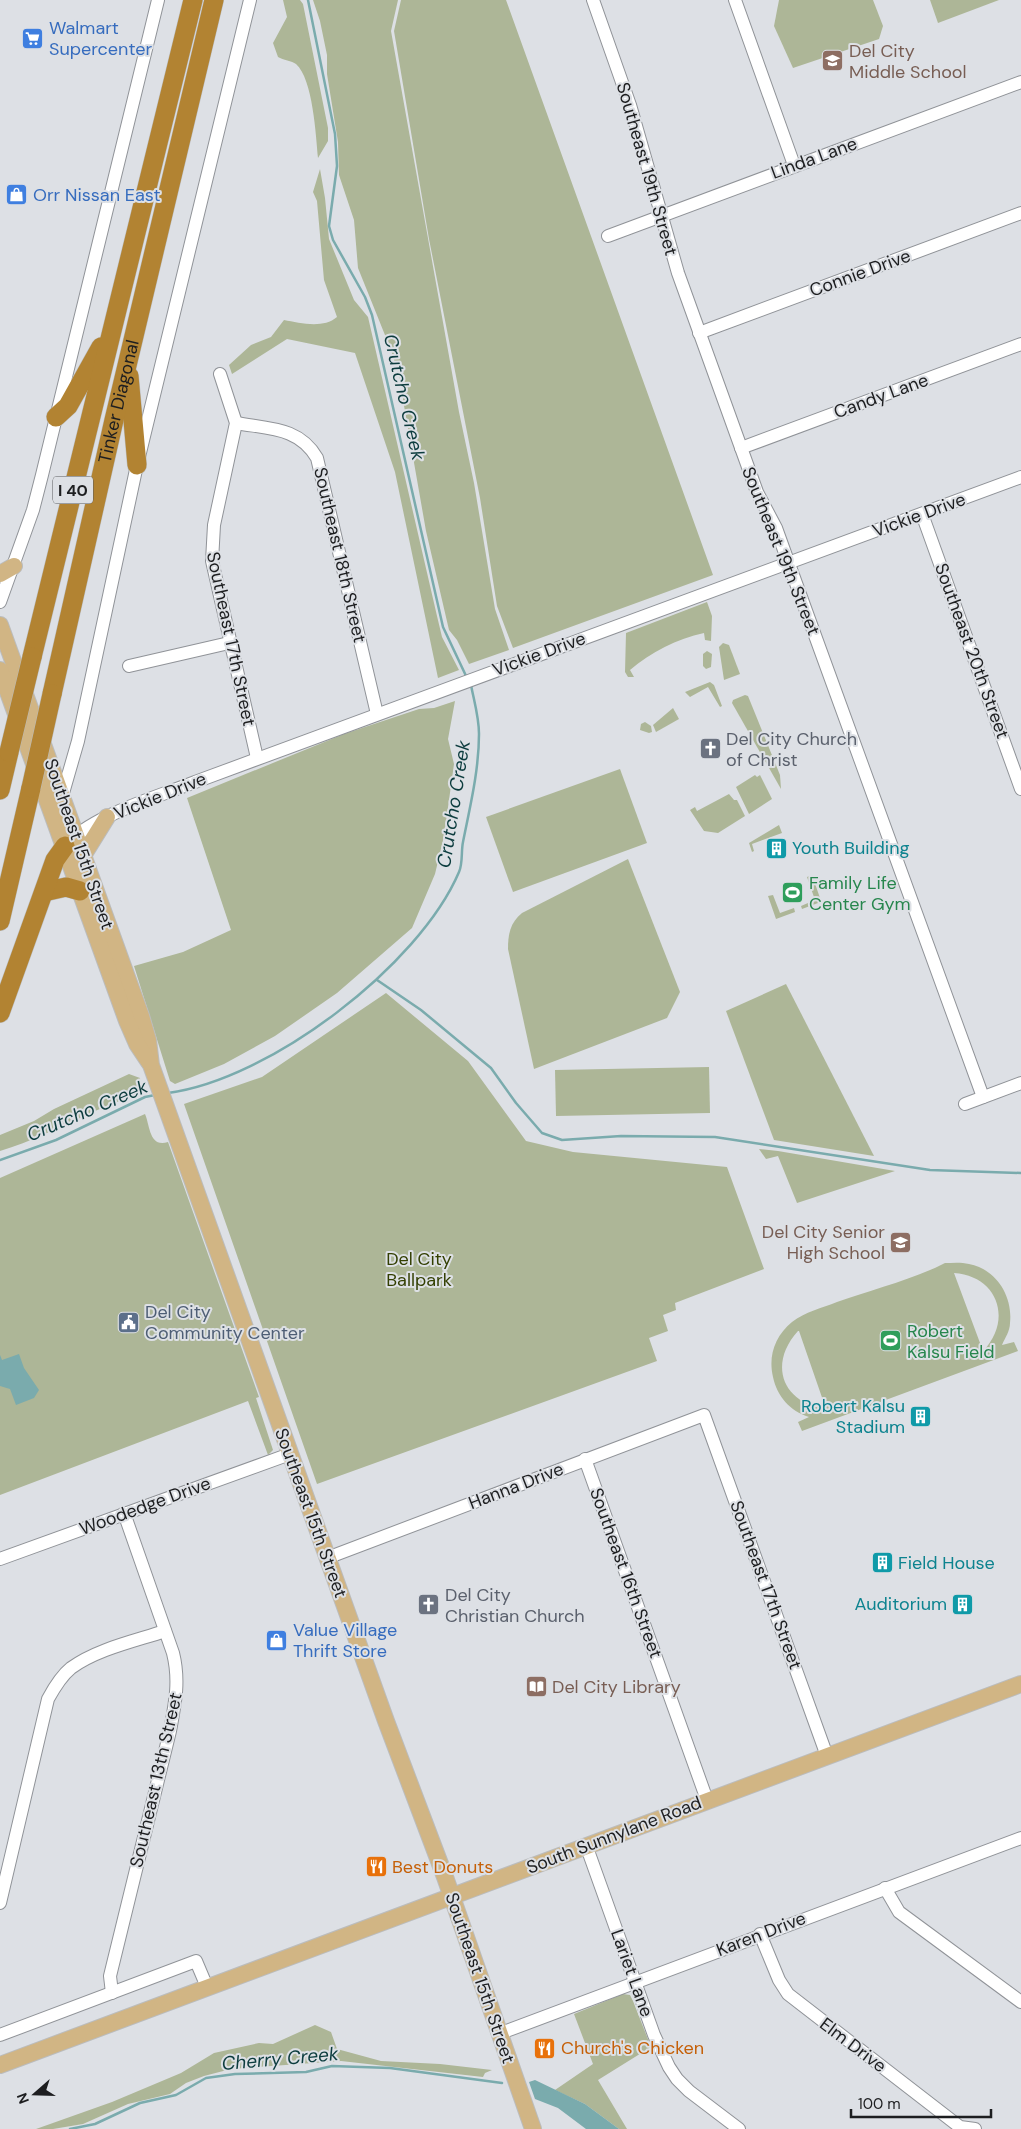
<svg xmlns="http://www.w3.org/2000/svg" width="1021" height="2129" font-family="'DM Sans',sans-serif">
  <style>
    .green { fill: #adb697; fill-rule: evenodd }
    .water { fill: #7aabad }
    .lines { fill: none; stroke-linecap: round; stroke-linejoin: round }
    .stream { stroke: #7aabad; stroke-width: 2.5 }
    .minor-casing { stroke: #909398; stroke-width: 14 }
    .major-casing { stroke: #bbbcbc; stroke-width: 18 }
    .highway-casing { stroke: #bbbcbc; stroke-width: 20 }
    .minor { stroke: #fff; stroke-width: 12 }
    .major { stroke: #d1b584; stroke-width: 16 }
    .highway { stroke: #b28332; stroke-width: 19 }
    .highway-bridge-casing { stroke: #bbbcbc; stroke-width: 20; stroke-linecap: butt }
    .highway-bridge { stroke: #b28332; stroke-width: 19 }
    .labels { text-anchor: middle; stroke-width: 4; stroke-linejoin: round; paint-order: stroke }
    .shield { fill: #dde0e5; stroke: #57585b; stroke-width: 1 }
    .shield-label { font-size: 16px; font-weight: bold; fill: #1d1e20 }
    .shop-label { font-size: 18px; fill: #366cbe; stroke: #dde0e5; text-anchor: start }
    .education-label { font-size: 18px; fill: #785e54; stroke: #dde0e5; text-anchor: start }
    .street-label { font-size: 18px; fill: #1d1e20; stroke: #dde0e5 }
    .worship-label { font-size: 18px; fill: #5b616d; stroke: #dde0e5; text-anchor: start }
    .culture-label { font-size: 18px; fill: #0d838f; stroke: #dde0e5; text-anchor: start }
    .leisure-label { font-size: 18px; fill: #27864d; stroke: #dde0e5; text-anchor: start }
    .park-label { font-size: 18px; fill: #333f02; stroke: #dde0e5 }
    .service-label { font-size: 18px; fill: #4e5e75; stroke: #dde0e5; text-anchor: start }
    .food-label { font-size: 18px; fill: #c56008; stroke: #dde0e5; text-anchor: start }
    .water-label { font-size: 19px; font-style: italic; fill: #0c3c3e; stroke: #dde0e5 }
  </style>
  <rect width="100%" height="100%" fill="#dde0e5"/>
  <g class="green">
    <path d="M283 0H300L303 4 328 128V141L318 158C316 136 313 79 296 64 292 61 283 60 278 57L273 43 287 17Z"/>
    <polygon points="313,0 398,0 391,31 459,412 474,483 495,609 509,650 469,664 457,640 449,630 426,531 403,400 403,389 391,350 358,268 354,220 339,175 338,142 327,74 327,55 320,21"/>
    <polygon points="401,0 506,0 713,575 513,648 497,606 480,498 429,239 394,31"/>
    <polygon points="779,0 873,0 883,26 879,39 793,68 774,26"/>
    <polygon points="930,0 999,0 938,23"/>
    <path d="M320 169 325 198 329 239 354 300 368 317 437 616 442 637 459 670 438 678 395 472 355 353 287 339 232 374 229 365 251 345 271 337 284 320C300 323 323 329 337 317L324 280 317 201 313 192Z"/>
    <path d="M707 602 712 616 711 641 705 640 704 633C677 639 651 652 630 670L634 677H628L625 672 626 633Z"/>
    <polygon points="723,643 729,645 740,674 724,680 719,647"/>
    <polygon points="707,651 712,654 711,667 706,669 703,666 703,654"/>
    <polygon points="710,682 714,685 722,706 720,707 708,687 690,697 685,692"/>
    <polygon points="745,695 748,696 780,775 781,789 732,703 733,700"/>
    <polygon points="455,701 448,739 454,764 444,836 435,874 412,928 337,993 275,1036 224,1064 175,1084 170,1081 134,966 183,952 231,930 187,798 344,734 419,709 434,708"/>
    <polygon points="673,708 679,719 656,732 653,725"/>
    <polygon points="645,722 651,726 652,732 649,733 640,730 641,724"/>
    <polygon points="620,769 647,843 513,892 486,817"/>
    <polygon points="755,775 757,777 760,775 772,799 749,814 736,787"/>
    <polygon points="729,794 734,800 737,800 745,816 718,833 704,831 690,810 695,807 697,811"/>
    <polygon points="779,825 782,833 752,844 754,851 752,852 749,843"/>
    <path d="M628 859 680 992 667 1018 534 1069 508 949C508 934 510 923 522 913Z"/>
    <polygon points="812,875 820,898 818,903 802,909 801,906 815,900 807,877"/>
    <polygon points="773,895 780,913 794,908 795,912 776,919 768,896"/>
    <polygon points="786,984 874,1156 774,1140 726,1011"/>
    <polygon points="386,993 468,1061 526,1141 573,1152 727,1167 764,1269 675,1303 676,1310 663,1315 668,1331 649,1338 657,1361 317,1484 184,1104 262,1077"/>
    <polygon points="709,1067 710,1113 556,1116 555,1070"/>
    <path d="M129 1074 140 1078 141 1090C124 1101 107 1105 89 1114 59 1127 31 1142 0 1151V1135L34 1121 54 1109Z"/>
    <path d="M145 1114C150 1125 149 1148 168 1142L259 1397 256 1398 273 1450 268 1455 248 1401 0 1495V1178Z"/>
    <polygon points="759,1149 778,1151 895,1171 797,1203 778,1156 766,1159"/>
    <path d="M945 1263C952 1263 961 1262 969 1264 996 1269 1013 1296 1010 1323 1010 1331 1005 1338 1002 1345L1014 1342 1018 1351 802 1431 798 1422 809 1417C790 1411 777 1396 773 1377 768 1356 775 1336 792 1322 805 1312 822 1308 837 1302 871 1290 914 1279 945 1263ZM954 1273C998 1276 1013 1320 983 1351ZM798 1331H799L826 1409C782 1403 768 1364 798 1331Z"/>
    <polygon points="623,1994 630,1995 633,2001 651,2047 598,2080 627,2129 619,2129 585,2104 555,2090 593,2064 574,2014"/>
    <polygon points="315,2025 331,2032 337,2049 381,2061 440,2064 492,2070 485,2073 483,2077 341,2061 231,2069 204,2076 186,2083 170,2094 128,2104 83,2124 53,2129 36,2129 112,2102 181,2073 214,2053 259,2043 273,2044"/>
  </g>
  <g class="water">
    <polygon points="19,1354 24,1368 39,1390 34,1398 16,1405 10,1389 0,1386 0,1355 2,1360"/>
    <polygon points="535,2080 585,2104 619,2129 586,2129 558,2108 535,2099 529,2082"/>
  </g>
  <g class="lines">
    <g class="stream">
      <polyline points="308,0 335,134 337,166 329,226 333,240 365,297 372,315 443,627 467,678"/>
      <polyline points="377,980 421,1010 491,1068 516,1103 542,1133 562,1140 621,1136 715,1137 930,1170 1021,1173"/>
      <path d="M168 1093C269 1080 419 966 459 872 463 863 461 851 463 842 470 807 479 770 479 734 479 717 474 701 471 685"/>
      <polyline points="0,1160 56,1140 145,1097 155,1095"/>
      <polyline points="70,2129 95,2124 140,2103 176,2095 206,2078 235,2074 306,2072 332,2066 390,2068 502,2083"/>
    </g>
    <defs>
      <g id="minor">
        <polyline points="593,0 630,105 678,273 757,492 776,528 789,564 983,1097"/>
        <polyline points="735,0 794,165"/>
        <polyline points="608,236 1021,82"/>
        <polyline points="699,333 1021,213"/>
        <polyline points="220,374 236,423 214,525 212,561 257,758"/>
        <path d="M236 423C269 429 299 427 317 458L377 714"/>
        <polyline points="741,448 1021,344"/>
        <polyline points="922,514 1021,789"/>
        <polyline points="0,602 33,510 42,475 158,0"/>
        <polyline points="129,666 229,643"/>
        <polyline points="61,800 78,741 137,465 250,0"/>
        <path d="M70 841C98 814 157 797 195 782L1021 477"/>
        <polyline points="965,1104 1021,1083"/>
        <polyline points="585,1459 707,1800"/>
        <polyline points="327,1558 704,1415 827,1756"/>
        <polyline points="0,1559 290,1454"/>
        <polyline points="586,1845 654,2035 669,2067 677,2079 689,2091 739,2129"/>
        <polyline points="885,1888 899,1912 1021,2002"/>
        <path d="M0 1903 48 1699C54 1688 61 1676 71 1668 97 1649 135 1641 165 1631"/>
        <polyline points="760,1934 779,1980 788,1994 960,2127 975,2129"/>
        <path d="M112 1993 110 1976 170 1731C175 1704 180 1681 173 1653L124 1513"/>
        <polyline points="501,2033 1021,1838"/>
        <polyline points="0,2035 196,1961 207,1987"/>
      </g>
      <g id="major">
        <polyline points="0,574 14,566"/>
        <polyline points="0,625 141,1016 148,1040 151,1065 386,1721 445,1877 533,2129"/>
        <polyline points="0,670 127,1021 137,1044 149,1062"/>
        <polyline points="84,854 107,817"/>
        <polyline points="0,2065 1021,1684"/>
      </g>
      <g id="highway">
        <polyline points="129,376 137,465"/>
        <polyline points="56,417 68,406 101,347"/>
        <polyline points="32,657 193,0"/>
        <path id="s1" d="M52 694 114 420 214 0"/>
        <polyline points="0,790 9,752"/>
        <polyline points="44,892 66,887 80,891"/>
        <polyline points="0,921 31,788"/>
        <polyline points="0,1013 55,860 65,846"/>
      </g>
    </defs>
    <use href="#minor" class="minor-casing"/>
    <use href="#major" class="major-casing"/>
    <use href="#highway" class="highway-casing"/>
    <use href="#minor" class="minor"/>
    <use href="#major" class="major"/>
    <use href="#highway" class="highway"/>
    <defs>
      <g id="highway-bridge">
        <polyline points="9,752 32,657"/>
        <polyline points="31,788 52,694"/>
      </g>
    </defs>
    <use href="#highway-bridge" class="highway-bridge-casing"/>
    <use href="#highway-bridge" class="highway-bridge"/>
  </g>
  <defs>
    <symbol id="supermarket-square" viewBox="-11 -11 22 22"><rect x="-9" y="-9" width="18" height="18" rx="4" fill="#3f7fe0" stroke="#dde0e5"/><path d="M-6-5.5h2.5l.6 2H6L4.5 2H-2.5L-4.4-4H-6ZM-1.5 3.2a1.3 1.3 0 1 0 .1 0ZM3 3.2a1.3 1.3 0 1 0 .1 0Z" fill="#fff"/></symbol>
    <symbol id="school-square" viewBox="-11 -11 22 22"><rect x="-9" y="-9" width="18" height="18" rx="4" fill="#8d6e63" stroke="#dde0e5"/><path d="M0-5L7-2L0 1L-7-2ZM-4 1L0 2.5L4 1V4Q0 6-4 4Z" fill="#fff"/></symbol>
    <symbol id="shop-square" viewBox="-11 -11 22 22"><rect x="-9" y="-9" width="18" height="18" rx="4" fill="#3f7fe0" stroke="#dde0e5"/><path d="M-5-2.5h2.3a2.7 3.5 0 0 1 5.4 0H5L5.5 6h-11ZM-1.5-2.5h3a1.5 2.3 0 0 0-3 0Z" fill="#fff"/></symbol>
    <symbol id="church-square" viewBox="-11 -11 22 22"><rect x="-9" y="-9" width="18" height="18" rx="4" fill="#6b7280" stroke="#dde0e5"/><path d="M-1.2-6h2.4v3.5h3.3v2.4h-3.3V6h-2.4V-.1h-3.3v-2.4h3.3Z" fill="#fff"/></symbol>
    <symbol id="building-square" viewBox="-11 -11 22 22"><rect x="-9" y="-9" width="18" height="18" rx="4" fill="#0f9aa8" stroke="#dde0e5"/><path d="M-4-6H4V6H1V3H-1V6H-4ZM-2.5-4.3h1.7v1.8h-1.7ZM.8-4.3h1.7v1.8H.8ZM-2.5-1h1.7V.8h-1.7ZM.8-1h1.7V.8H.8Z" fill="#fff"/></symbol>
    <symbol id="stadium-square" viewBox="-11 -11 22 22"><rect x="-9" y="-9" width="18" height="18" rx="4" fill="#2e9e5b" stroke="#dde0e5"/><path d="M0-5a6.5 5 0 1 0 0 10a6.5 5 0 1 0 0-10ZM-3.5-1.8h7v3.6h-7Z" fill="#fff"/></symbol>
    <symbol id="civic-square" viewBox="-11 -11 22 22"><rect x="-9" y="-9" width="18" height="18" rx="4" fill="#5c6f8a" stroke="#dde0e5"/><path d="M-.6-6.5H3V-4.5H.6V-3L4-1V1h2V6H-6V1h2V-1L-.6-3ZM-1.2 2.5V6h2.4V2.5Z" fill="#fff"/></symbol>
    <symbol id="library-square" viewBox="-11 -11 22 22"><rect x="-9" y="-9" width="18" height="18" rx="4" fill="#8d6e63" stroke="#dde0e5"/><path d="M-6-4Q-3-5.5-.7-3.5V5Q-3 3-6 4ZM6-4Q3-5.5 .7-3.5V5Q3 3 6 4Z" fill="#fff"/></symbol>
    <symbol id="restaurant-square" viewBox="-11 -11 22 22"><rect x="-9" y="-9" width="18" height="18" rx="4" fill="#e8710a" stroke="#dde0e5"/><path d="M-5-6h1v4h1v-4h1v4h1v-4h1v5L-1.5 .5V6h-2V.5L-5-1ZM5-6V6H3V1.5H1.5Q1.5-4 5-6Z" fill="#fff"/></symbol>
  </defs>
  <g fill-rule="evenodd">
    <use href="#supermarket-square" x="20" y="26" width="25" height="25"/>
    <use href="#school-square" x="820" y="48" width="25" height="25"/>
    <use href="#shop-square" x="4" y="182" width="25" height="25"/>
    <use href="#church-square" x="698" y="736" width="25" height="25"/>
    <use href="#building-square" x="764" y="836" width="25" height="25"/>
    <use href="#stadium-square" x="780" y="880" width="25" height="25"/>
    <use href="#school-square" x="888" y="1230" width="25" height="25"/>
    <use href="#civic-square" x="116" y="1310" width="25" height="25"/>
    <use href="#stadium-square" x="878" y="1328" width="25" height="25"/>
    <use href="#building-square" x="908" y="1404" width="25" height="25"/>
    <use href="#building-square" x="870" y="1550" width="25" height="25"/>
    <use href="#building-square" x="950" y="1592" width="25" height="25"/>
    <use href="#church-square" x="416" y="1592" width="25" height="25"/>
    <use href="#shop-square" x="264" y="1628" width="25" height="25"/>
    <use href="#library-square" x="524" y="1674" width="25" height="25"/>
    <use href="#restaurant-square" x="364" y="1854" width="25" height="25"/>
    <use href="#restaurant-square" x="532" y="2036" width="25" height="25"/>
  </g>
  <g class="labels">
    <rect class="shield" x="53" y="476.5" width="40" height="27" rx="4"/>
    <g class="shield-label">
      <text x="73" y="496">I 40</text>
    </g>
    <g class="shop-label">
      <text x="49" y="34">Walmart<tspan x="49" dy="21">Supercenter</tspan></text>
      <text x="33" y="201">Orr Nissan East</text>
      <text x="293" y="1636">Value Village<tspan x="293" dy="21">Thrift Store</tspan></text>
    </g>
    <g class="education-label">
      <text x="849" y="57">Del City<tspan x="849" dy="21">Middle School</tspan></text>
      <text x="885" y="1238" text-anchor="end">Del City Senior<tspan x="885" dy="21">High School</tspan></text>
      <text x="552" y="1693">Del City Library</text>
    </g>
    <g class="street-label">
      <text transform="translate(814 158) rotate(-20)" y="6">Linda Lane</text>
      <text transform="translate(647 169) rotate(74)" y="6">Southeast 19th Street</text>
      <text transform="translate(860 273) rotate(-20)" y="6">Connie Drive</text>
      <text transform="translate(881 396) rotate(-20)" y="6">Candy Lane</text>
      <text dy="6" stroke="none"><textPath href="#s1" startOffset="300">Tinker Diagonal</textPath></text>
      <text transform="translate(919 515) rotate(-20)" y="6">Vickie Drive</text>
      <text transform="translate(781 551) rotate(68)" y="6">Southeast 19th Street</text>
      <text transform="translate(340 555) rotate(77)" y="6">Southeast 18th Street</text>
      <text transform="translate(231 639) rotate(78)" y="6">Southeast 17th Street</text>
      <text transform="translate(972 651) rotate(70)" y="6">Southeast 20th Street</text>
      <text transform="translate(539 654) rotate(-20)" y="6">Vickie Drive</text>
      <text transform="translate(160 796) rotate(-22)" y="6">Vickie Drive</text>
      <text transform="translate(79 844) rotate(71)" y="6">Southeast 15th Street</text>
      <text transform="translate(516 1486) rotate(-21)" y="6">Hanna Drive</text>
      <text transform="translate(145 1506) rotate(-20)" y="6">Woodedge Drive</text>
      <text transform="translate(311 1513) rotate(70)" y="6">Southeast 15th Street</text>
      <text transform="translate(626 1573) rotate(70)" y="6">Southeast 16th Street</text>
      <text transform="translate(766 1585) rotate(70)" y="6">Southeast 17th Street</text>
      <text transform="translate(156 1780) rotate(-77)" y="6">Southeast 13th Street</text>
      <text transform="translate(614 1835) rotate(-21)" y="6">South Sunnylane Road</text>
      <text transform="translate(761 1934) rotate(-21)" y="6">Karen Drive</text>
      <text transform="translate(632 1973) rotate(70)" y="6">Lariet Lane</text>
      <text transform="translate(480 1978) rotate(71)" y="6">Southeast 15th Street</text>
      <text transform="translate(853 2045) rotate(37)" y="6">Elm Drive</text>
    </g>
    <g class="worship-label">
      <text x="726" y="745">Del City Church<tspan x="726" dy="21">of Christ</tspan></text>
      <text x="445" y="1601">Del City<tspan x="445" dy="21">Christian Church</tspan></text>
    </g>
    <g class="culture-label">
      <text x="792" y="854">Youth Building</text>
      <text x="905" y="1412" text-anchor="end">Robert Kalsu<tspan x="905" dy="21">Stadium</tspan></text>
      <text x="898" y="1569">Field House</text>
      <text x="947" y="1610" text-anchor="end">Auditorium</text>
    </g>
    <g class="leisure-label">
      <text x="809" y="889">Family Life<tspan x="809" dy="21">Center Gym</tspan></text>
      <text x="907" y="1337">Robert<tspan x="907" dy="21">Kalsu Field</tspan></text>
    </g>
    <g class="park-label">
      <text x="419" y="1265">Del City<tspan x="419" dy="21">Ballpark</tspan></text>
    </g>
    <g class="service-label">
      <text x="145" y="1318">Del City<tspan x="145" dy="21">Community Center</tspan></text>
    </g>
    <g class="food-label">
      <text x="392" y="1873">Best Donuts</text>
      <text x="561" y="2054">Church's Chicken</text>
    </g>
    <g class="water-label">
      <text transform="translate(405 397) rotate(77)" y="7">Crutcho Creek</text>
      <text transform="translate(453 804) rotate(-81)" y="7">Crutcho Creek</text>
      <text transform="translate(87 1110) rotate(-23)" y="7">Crutcho Creek</text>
      <text transform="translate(280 2058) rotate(-5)" y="7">Cherry Creek</text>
    </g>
  </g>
  <g transform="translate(35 2094) rotate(250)" stroke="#dde0e5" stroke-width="4" paint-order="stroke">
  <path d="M0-4L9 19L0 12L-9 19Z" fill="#1d1e20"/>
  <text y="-8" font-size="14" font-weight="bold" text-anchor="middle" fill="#1d1e20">N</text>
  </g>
  <path d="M851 2109v8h140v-8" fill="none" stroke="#1d1e20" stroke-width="2.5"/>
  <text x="858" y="2109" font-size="15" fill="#1d1e20" stroke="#dde0e5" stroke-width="4" paint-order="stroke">100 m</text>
</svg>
